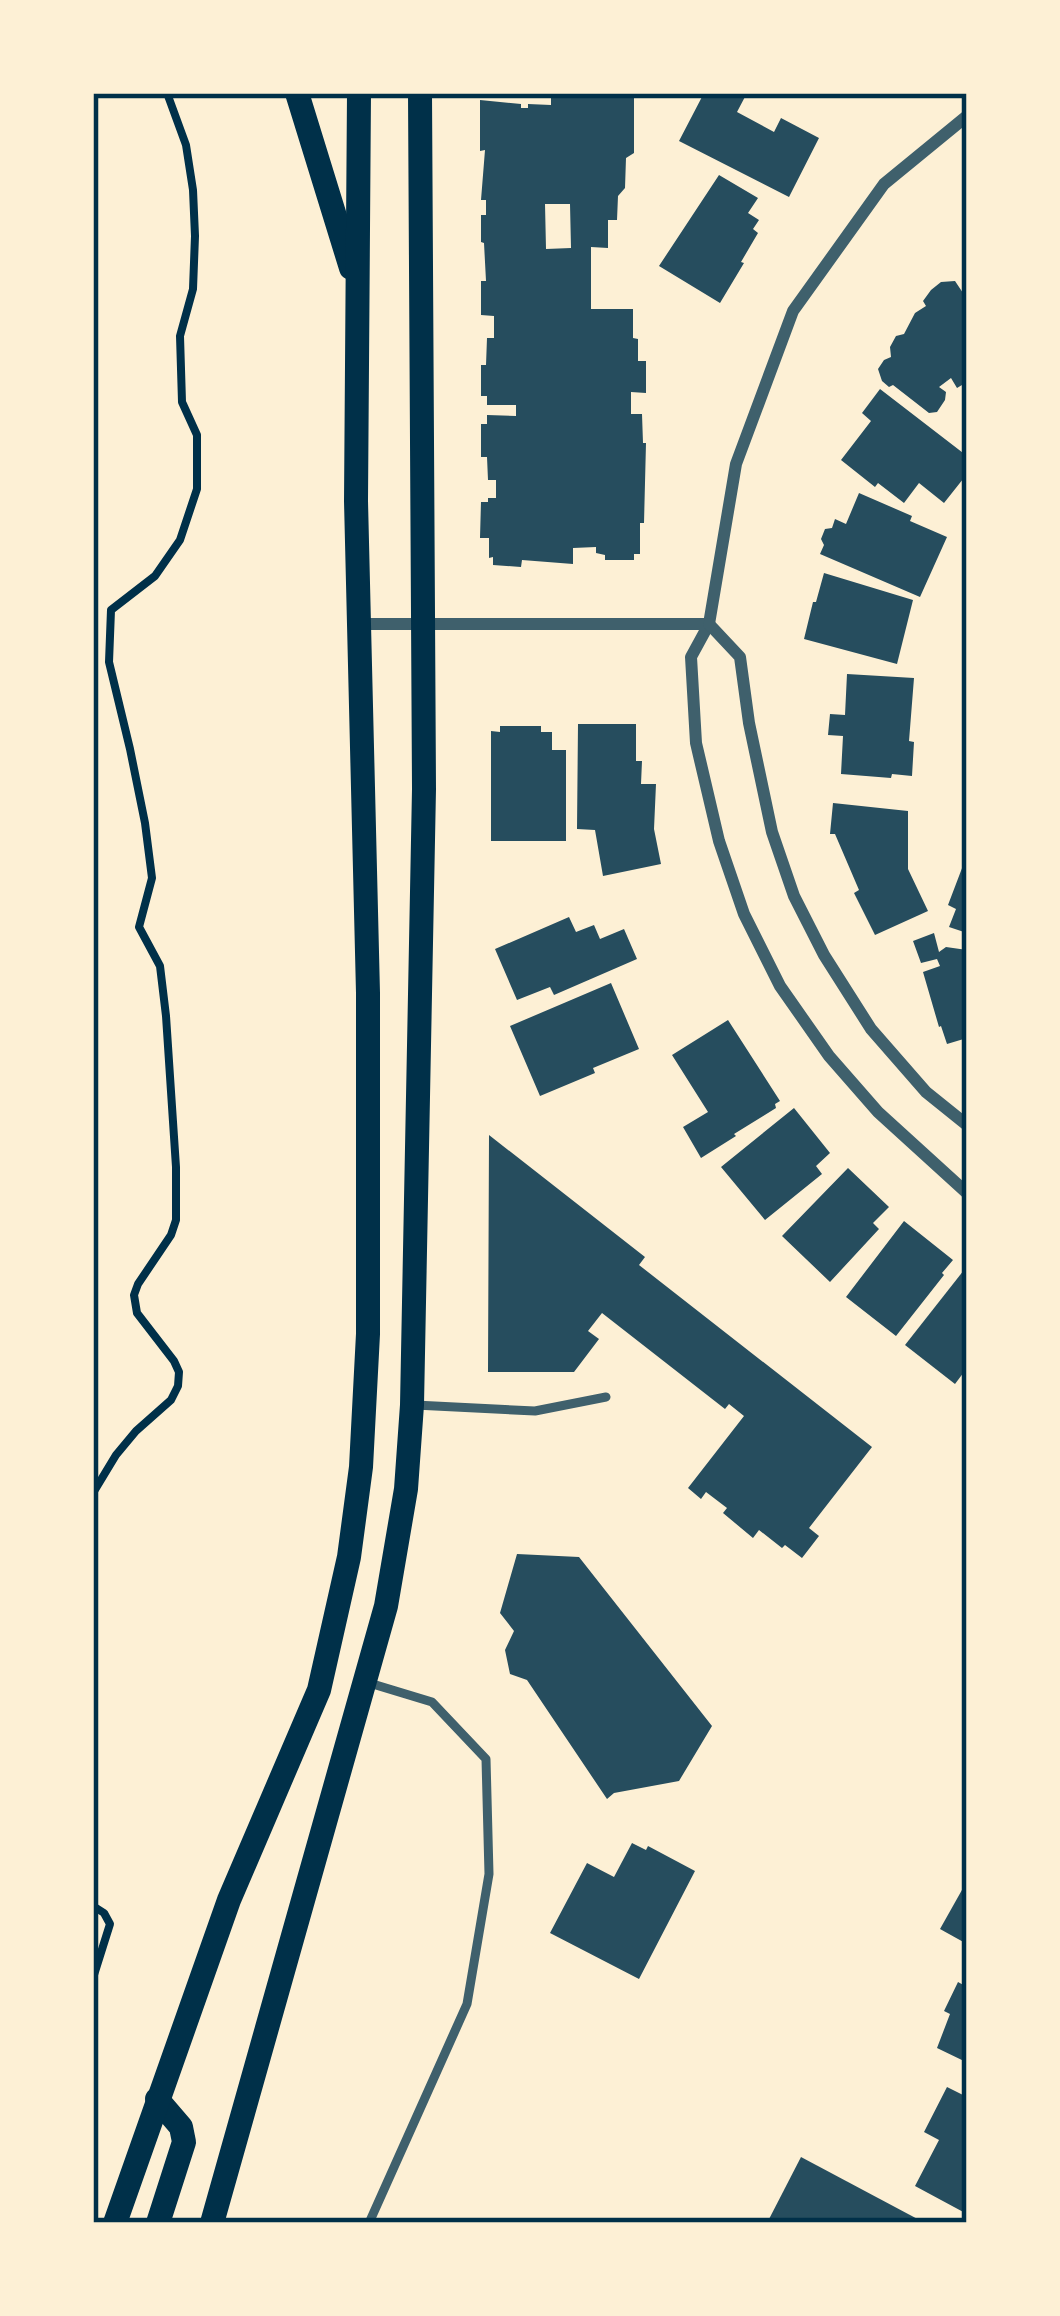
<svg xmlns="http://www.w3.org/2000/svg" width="1060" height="2316" font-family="'Public Sans',sans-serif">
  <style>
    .building { fill: #264d5e; fill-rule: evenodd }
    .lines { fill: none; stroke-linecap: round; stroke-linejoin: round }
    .path { stroke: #003049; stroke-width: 8 }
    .service { stroke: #3f606c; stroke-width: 9 }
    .minor { stroke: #3f606c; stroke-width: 12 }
    .secondary { stroke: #003049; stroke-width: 24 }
    .neatline { fill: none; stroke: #003049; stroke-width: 4.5 }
  </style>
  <rect width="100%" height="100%" fill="#fdf0d5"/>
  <g class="building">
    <path d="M551 93H634V153L626 158 625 188 618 196 617 220H608V248L591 247V309H633V338L638 339V361H646V393L631 392V414H642L643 443H646L644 523H640V554H634V560H605V555L596 553V547L573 548V564L522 560 521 567 493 565V557L489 558V538H480L481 502H488V498H496V480H488L487 457H481V424H487V415L516 416V405H487V396H481V365H486L487 338H494V316L481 315V281H486L484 243 481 242V215H486V200H481L485 150 480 151V100L521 104V108H528V104L551 105ZM545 204H570L571 248 546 249Z"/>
    <polygon points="704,93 747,93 737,112 774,132 781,118 819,138 789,197 679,141"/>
    <polygon points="719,175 758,198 748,213 759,220 753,229 758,233 741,262 744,263 720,303 659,266"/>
    <polygon points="955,281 967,299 967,382 957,388 951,378 939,387 946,392 945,400 937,412 929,413 893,385 889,387 882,381 878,369 884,360 891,357 890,347 896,336 904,334 915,313 926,306 923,301 931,290 941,282"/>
    <polygon points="880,389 967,456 967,474 944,503 919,483 904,503 878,483 875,487 841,460 871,421 862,413"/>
    <polygon points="859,493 912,516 910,521 947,537 920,597 820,554 824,545 821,539 825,529 832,528 835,519 846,524"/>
    <polygon points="824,573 913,600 897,664 804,639 813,602 816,602"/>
    <polygon points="847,674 914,678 909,741 914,742 912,776 892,774 891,778 841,774 843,736 828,735 830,714 845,715"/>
    <polygon points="578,724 636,724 636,761 642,761 641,784 656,784 654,829 661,864 603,876 595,830 577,829"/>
    <polygon points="500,726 541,726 541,732 552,732 552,750 566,750 566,841 491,841 491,731 500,732"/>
    <polygon points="833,803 908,811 908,869 928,911 875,935 854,893 859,890 835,834 830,834"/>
    <polygon points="967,855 967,927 964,932 949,927 956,909 948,905"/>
    <polygon points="569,917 576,932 594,925 600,939 624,929 637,959 554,995 550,987 517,1000 495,949"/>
    <polygon points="934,933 939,952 946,947 967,950 967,1038 947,1044 941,1026 939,1027 923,972 940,966 937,959 921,963 913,941"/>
    <polygon points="611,983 639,1049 593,1068 595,1073 540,1096 510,1026"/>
    <polygon points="728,1020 780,1101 775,1104 776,1108 734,1134 736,1136 701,1158 683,1127 708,1112 672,1055"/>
    <polygon points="794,1108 830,1153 816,1166 822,1174 765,1220 721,1167"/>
    <polygon points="489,1135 645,1257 639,1265 872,1447 809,1528 819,1536 802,1558 785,1545 782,1548 759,1530 753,1538 723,1513 727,1508 706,1492 701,1499 688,1488 744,1416 729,1404 725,1409 602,1313 588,1331 599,1339 574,1372 488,1372"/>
    <polygon points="848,1168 889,1207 873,1223 879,1229 830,1282 782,1236"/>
    <polygon points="904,1221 953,1260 942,1273 944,1275 896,1336 846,1297"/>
    <polygon points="964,1270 967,1272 967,1368 955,1384 905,1345"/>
    <polygon points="517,1554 579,1557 712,1726 679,1781 614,1793 607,1799 527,1680 510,1674 505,1650 514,1631 500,1613"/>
    <polygon points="632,1843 646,1850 648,1846 695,1871 639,1979 550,1933 587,1863 614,1877"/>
    <polygon points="967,1881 967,1944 940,1929"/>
    <polygon points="958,1982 967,1987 967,2072 962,2070 966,2062 937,2048 950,2014 944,2011"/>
    <polygon points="947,2087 963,2095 967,2088 967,2214 915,2186 939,2140 924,2132"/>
    <polygon points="801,2157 925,2223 767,2223"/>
  </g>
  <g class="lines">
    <g class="path">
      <polyline points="93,1493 116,1455 136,1431 171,1400 178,1386 179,1372 174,1361 137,1313 134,1295 138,1284 171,1235 176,1220 176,1167 166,1016 160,966 139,927 152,878 145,823 130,749 109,662 111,610 155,576 180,540 197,489 197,435 182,402 180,336 193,289 195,236 193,190 186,145 167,93"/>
      <polyline points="93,1906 104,1913 110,1924 93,1978"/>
    </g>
    <g class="service">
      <polyline points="415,1405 535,1411 606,1397"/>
      <polyline points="366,1682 432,1702 486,1759 489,1874 467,2004 369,2223"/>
    </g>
    <g class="minor">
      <polyline points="967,116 884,184 793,311 736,464 709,624 691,657 696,743 719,841 744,914 780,986 829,1056 878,1112 967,1193"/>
      <polyline points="357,624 709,624"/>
      <polyline points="709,624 740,657 749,723 772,832 794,896 824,955 871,1029 926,1092 967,1125"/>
    </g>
    <g class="secondary">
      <polyline points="297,93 351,268"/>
      <polyline points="157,2099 181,2127 184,2142 158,2223"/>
      <polyline points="115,2223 229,1900 319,1690 349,1557 361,1467 368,1334 368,993 356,501 359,93"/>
      <polyline points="212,2223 386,1606 406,1489 412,1405 424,789 420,93"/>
    </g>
  </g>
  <rect width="1060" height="2316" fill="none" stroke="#fdf0d5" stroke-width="192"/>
  <rect x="96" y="96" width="868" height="2124" class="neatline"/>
</svg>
